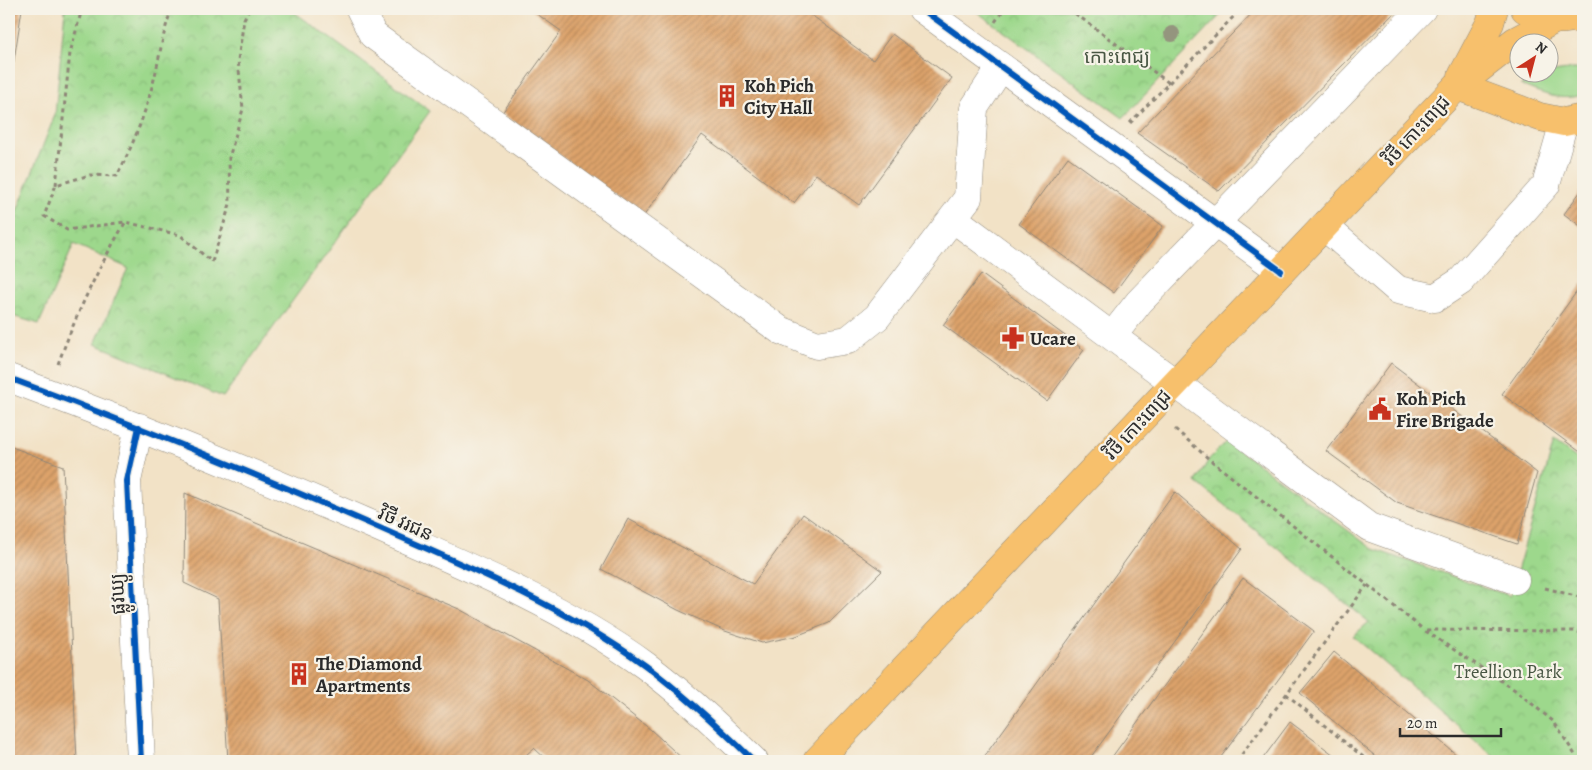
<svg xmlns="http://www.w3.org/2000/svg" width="1592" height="770" font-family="Alegreya,'Noto Sans Khmer',serif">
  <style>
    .grass { fill: #9dd88c; stroke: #64825c }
    .park { fill: url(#park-crowns); stroke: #64825c }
    .building { fill: url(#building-hatch) }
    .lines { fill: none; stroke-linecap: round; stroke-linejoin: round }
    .minor-casing { stroke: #8e8678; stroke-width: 29 }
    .major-casing { stroke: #8e8678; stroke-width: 29 }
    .path { stroke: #8e8678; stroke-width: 3; stroke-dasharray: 4 4; stroke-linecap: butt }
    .minor { stroke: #fff; stroke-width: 28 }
    .major { stroke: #f7c06c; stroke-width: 28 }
    .cycleway-casing { stroke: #f7f3e8; stroke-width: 9 }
    .cycleway { stroke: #0057b8; stroke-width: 6 }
    .tree { fill: #94957e }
    .labels { text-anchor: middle; stroke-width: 4.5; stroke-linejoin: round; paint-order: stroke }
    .park-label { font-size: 19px; fill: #485643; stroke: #f7f3e8 }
    .poi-label { font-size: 19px; font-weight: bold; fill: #2b2b2b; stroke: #f7f3e8; text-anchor: start }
    .street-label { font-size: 19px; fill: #2b2b2b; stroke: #f7f3e8 }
  </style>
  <defs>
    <pattern id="park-crowns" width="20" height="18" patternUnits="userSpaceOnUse" patternTransform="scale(1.25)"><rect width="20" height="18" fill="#9dd88c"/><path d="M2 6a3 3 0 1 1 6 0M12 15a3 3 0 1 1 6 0" fill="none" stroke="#87ba79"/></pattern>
    <pattern id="building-hatch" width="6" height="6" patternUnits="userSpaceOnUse" patternTransform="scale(1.25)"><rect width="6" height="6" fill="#dda36b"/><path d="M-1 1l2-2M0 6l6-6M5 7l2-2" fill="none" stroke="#b38558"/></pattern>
  </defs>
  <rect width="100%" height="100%" fill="#f7f3e8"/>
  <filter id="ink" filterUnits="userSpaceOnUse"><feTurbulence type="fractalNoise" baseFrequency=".02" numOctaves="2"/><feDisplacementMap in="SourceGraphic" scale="10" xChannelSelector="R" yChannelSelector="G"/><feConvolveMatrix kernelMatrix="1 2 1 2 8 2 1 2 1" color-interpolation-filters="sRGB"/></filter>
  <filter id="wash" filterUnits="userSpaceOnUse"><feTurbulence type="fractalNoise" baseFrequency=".0096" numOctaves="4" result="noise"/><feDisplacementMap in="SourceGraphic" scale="20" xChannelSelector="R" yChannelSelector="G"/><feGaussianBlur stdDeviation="1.12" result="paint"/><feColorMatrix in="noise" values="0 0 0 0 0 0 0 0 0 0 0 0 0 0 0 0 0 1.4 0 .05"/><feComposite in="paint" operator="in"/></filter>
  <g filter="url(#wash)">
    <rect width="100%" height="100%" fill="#f2e2c6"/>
    <path class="grass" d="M1575 69 1583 70V94C1563 103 1540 93 1521 85L1539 74Z"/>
    <g class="park">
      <polygon points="65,9 290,9 430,111 223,397 95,344 128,268 74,244 39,324 9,315 9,231 55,115"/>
      <polygon points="973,9 1226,9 1123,118"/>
      <polygon points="1227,441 1373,549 1510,596 1554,442 1583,463 1583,761 1499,761 1353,636 1369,622 1196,482 1209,459"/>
    </g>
    <g id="blocks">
      <g class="building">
        <polygon points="9,9 22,9 10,86 9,86"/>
        <polygon points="530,9 803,9 873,60 892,34 952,78 859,205 816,174 794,203 702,135 643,217 502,113 561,31"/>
        <polygon points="1256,9 1398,9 1219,191 1137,133"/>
        <polygon points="1068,157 1163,226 1114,293 1019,224"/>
        <polygon points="1583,188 1583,228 1564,214"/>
        <polygon points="981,274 1084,350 1047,401 943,325"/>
        <polygon points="1583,283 1583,454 1502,394"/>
        <polygon points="1391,363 1537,473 1517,544 1397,503 1326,451"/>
        <polygon points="9,446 63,466 77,761 9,761"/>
        <polygon points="1175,492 1242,549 1088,761 981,761"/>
        <polygon points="185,493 459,609 588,680 651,730 685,761 548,761 534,748 519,761 228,761 218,599 184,583"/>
        <polygon points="803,514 882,571 829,623 796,636 762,643 725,631 678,610 601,569 628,519 753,584"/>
        <polygon points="1243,578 1314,631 1218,761 1109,761"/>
        <polygon points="1334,652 1464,761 1381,761 1300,693"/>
        <polygon points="1290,722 1342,761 1261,761"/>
      </g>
    </g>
  </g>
  <g filter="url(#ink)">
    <use href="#blocks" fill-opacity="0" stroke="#8e8678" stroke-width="1"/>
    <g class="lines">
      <defs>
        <g id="minor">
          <polyline points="360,9 373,35 780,330 817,345 848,340 877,317 968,198 974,108 1001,67"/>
          <polyline points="922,9 1281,271"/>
          <polyline points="954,219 1369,527 1515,580"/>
          <polyline points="1324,226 1398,290 1435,298 1461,281 1546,185 1564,122"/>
          <polyline points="1113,335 1139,302 1422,9"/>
          <path d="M9 378C127 422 244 469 359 519 455 561 561 604 646 666 685 695 719 727 754 761"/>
          <polyline points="139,427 127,481 141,761"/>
        </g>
        <g id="major">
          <path d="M1525 9C1543 21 1563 22 1583 15"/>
          <polyline points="1462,76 1490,23 1494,9"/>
          <polyline points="1457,86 1540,117 1564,122 1583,118"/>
          <polyline points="817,761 1457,86 1515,41 1554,20"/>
        </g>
      </defs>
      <use href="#minor" class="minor-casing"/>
      <use href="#major" class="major-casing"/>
      <g class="path">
        <path d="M172 9C162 33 160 58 153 83 145 115 132 147 117 176L90 175 56 185 44 216 67 230 125 222 180 235 212 262 230 204 229 158 243 109 238 60 244 19 249 9"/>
        <polyline points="1069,9 1169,83"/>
        <polyline points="995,22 1004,9"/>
        <polyline points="1130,123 1241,9"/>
        <polyline points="56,185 70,53 82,9"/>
        <path d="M58 364C76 315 98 268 125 223"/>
        <polyline points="1175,429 1209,459 1424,630"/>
        <polyline points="1545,588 1583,598"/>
        <polyline points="1286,694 1368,761"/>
        <polyline points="1237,761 1367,585"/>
        <polyline points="1579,761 1554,722 1515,690 1424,630 1576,631 1583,634"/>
      </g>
      <use href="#minor" class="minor"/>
      <use href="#major" class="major"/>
      <defs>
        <g id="cycleway">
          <polyline points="922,9 1281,271"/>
          <path d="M9 378C127 422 244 469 359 519 455 561 561 604 646 666 685 695 719 727 754 761"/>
          <polyline points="139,427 127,481 141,761"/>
        </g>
      </defs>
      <use href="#cycleway" class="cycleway-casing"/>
      <use href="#cycleway" class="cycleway"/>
    </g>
    <circle class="tree" cx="1172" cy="34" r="8"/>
  </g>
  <defs>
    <symbol id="building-bare" viewBox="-9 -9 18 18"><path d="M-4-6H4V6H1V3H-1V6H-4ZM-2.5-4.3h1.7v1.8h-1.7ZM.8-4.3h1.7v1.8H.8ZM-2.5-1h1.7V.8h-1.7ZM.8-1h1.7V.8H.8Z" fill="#c8321e" stroke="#f7f3e8" stroke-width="2.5" paint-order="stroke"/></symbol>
    <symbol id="pharmacy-bare" viewBox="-9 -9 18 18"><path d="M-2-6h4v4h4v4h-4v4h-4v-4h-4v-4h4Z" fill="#c8321e" stroke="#f7f3e8" stroke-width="2.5" paint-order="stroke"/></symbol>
    <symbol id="civic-bare" viewBox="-9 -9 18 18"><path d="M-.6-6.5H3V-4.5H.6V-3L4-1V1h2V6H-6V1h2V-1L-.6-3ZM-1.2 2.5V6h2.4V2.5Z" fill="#c8321e" stroke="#f7f3e8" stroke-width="2.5" paint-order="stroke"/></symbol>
  </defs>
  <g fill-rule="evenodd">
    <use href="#building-bare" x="711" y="80" width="32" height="32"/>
    <use href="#pharmacy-bare" x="997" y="322" width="32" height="32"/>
    <use href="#civic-bare" x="1364" y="393" width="32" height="32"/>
    <use href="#building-bare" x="283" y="658" width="32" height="32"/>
  </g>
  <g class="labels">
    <g class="park-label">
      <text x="1117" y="63">កោះពេជ្យ</text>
      <text x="1508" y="678">Treellion Park</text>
    </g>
    <g class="poi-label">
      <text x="744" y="92">Koh Pich<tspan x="744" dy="22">City Hall</tspan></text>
      <text x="1030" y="345">Ucare</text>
      <text x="1396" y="405">Koh Pich<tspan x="1396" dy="22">Fire Brigade</tspan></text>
      <text x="316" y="670">The Diamond<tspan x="316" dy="22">Apartments</tspan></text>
    </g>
    <g class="street-label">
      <text transform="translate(1416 130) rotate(-47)" y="7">វិថី កោះពេជ្រ</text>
      <text transform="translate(1137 424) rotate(-47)" y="7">វិថី កោះពេជ្រ</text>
      <text transform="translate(406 523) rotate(24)" y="7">វិថី វរជន</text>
      <text transform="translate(117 594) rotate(-93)" y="7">ផ្លូវឃ្យូ</text>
    </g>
  </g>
  <rect width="1592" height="770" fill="none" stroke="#f7f3e8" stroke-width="30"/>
  <g transform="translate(1534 58) rotate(36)"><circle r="24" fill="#f7f3e8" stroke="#a5a39c"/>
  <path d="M0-4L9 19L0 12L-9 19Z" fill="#c8321e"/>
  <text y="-8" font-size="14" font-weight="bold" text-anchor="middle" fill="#2b2b2b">N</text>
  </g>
  <path d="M1400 728v8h101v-8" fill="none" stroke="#2b2b2b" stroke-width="2.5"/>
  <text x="1407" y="728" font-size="15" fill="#2b2b2b" stroke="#f7f3e8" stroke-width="4" paint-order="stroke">20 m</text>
</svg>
